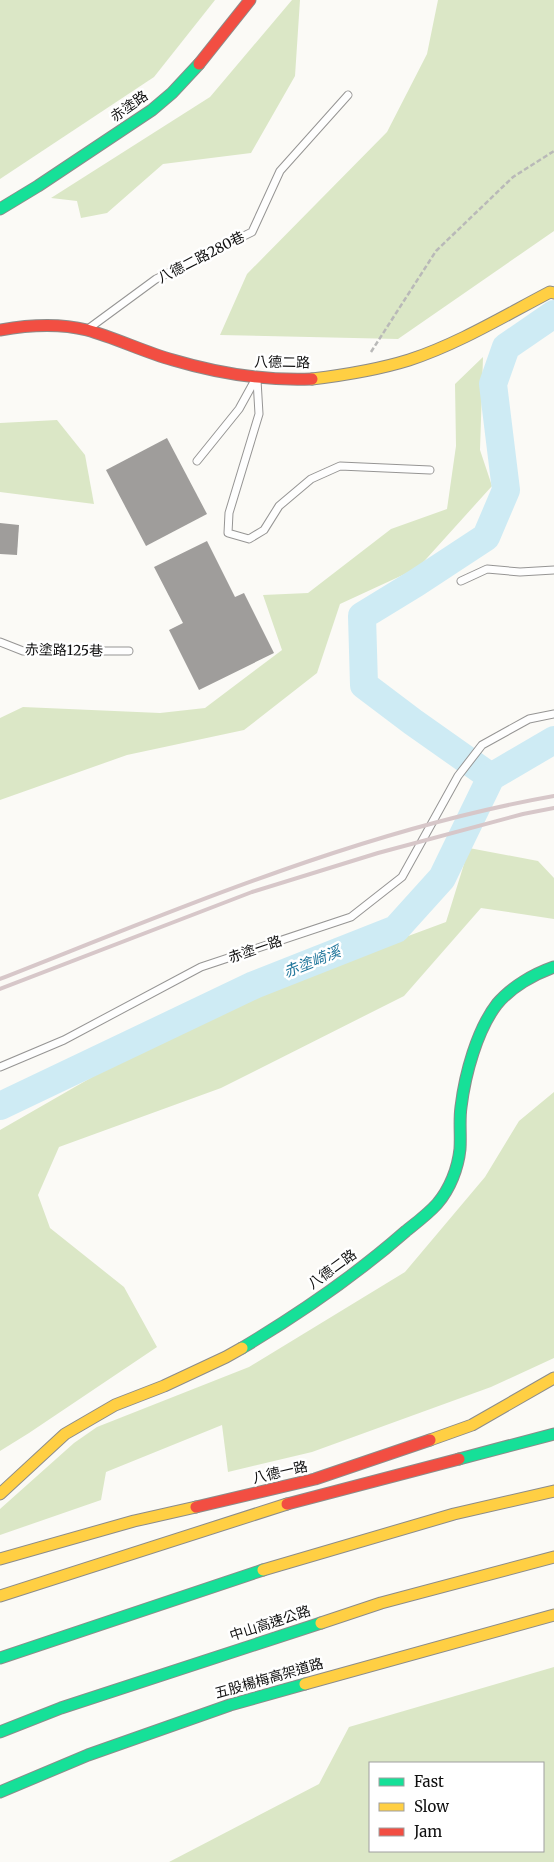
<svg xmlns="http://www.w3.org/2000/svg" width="554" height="1862" font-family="Merriweather,'Noto Sans TC',serif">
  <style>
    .forest { fill: #dbe7c6; fill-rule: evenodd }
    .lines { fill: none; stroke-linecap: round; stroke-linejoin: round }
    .river { stroke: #ceebf4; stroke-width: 28 }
    .building { fill: #9f9d9b }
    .lane-casing { stroke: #969594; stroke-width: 9 }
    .fast-casing { stroke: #8c8c8a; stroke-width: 13 }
    .slow-casing { stroke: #8c8c8a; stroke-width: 13 }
    .jam-casing { stroke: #8c8c8a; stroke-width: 13 }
    .path { stroke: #b9b9b8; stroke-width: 2.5; stroke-dasharray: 5 2.5; stroke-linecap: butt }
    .lane { stroke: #fefefe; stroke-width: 7 }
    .fast { stroke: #16e098; stroke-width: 11 }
    .slow { stroke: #ffcf43; stroke-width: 11 }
    .jam { stroke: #f24e42; stroke-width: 11 }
    .rail { stroke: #d7c7c9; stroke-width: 4 }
    .labels { text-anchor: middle; stroke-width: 5; stroke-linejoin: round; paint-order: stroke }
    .street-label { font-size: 14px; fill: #101010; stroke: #fff }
    .water-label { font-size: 15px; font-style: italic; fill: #1f769b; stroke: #fff }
  </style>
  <rect width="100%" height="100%" fill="#fbfaf6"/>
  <g class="forest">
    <polygon points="0,0 215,0 154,77 0,179"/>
    <polygon points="292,0 300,0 295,76 251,153 163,164 107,213 81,218 77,201 51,198 210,97"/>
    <polygon points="438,0 554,0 554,231 398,339 220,335 247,274 387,132 427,54"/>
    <polygon points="483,357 480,450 492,486 418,568 340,604 317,673 244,730 127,755 0,800 0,718 23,707 160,713 205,708 282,650 263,595 308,593 391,529 447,509 456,446 455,384"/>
    <polygon points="57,420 85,455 94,504 0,492 0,423"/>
    <polygon points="469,848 538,861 554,878 554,919 481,908 404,996 221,1088 59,1147 38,1195 50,1228 124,1287 157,1347 29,1433 0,1451 0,1130 209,1010 446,922"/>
    <polygon points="554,1092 554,1358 491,1387 312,1452 228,1472 222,1425 106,1472 101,1500 0,1535 0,1509 74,1443 97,1427 249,1367 405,1272 485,1177 519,1121"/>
    <path d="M554 1667V1862H169L319 1784 349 1727ZM370 1763H543V1851H370Z"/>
  </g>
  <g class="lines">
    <g class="river">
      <polyline points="491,777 413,722 364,685 362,616 416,583 486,537 506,490 493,384 506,347 554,314"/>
      <polyline points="0,1106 254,985 396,929 442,878 491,777 554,740"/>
    </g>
  </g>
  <g class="building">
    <polygon points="167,438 207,514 146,546 106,470"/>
    <polygon points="0,523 19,525 17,555 0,554"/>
    <polygon points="207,541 235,597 244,593 274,653 199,690 169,630 183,623 154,567"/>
  </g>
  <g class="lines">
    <defs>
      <g id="lane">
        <polyline points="88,329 156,279 252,232 280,171 348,95"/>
        <polyline points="257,380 259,414 229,513 228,533 249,539 264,530 279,506 311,479 340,466 430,470"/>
        <polyline points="197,461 239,409 255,380"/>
        <polyline points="461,581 487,569 520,572 554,570"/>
        <polyline points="0,642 23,651 129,651"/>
        <polyline points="0,1067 64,1040 201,967 351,917 402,877 458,776 482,745 529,719 554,714"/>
      </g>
      <g id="fast">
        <polyline points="0,209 38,186 152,110 172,93 199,64"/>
        <path d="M242 1348C299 1314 356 1275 406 1231 416 1223 428 1214 437 1204 450 1189 458 1168 460 1149 461 1135 459 1121 461 1107 465 1074 477 1030 497 1004 511 987 534 974 554 967"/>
        <polyline points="459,1459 554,1434"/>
        <polyline points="0,1658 263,1570"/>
        <polyline points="0,1732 61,1708 321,1623"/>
        <polyline points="0,1792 88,1755 230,1705 305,1684"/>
      </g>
      <g id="slow">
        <path d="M312 379C345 375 377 370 409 360 458 344 504 316 550 292L554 293"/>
        <polyline points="430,1440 472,1425 554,1378"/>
        <polyline points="0,1494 65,1434 115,1405 164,1386 226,1357 242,1348"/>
        <polyline points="0,1559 134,1521 196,1507"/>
        <polyline points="263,1570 454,1514 554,1491"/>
        <polyline points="0,1596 287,1504"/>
        <polyline points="321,1623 381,1603 554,1557"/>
        <polyline points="305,1684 554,1615"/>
      </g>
      <g id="jam">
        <polyline points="199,64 250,0"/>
        <path d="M0 330C28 325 59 323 87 330 116 338 144 352 173 360 220 374 263 381 312 379"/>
        <polyline points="287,1504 459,1459"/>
        <polyline points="196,1507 315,1479 430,1440"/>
      </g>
    </defs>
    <use href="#lane" class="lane-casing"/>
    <use href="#fast" class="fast-casing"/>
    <use href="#slow" class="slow-casing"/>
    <use href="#jam" class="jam-casing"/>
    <polyline class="path" points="371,352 436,251 513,177 554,151"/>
    <use href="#lane" class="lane"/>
    <use href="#fast" class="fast"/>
    <use href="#slow" class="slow"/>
    <use href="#jam" class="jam"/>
    <g class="rail">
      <path d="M0 979C181 908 362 830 554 796"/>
      <polyline points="0,989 252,892 378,853 523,814 554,808"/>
    </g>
  </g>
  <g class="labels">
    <g class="street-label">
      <text transform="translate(129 106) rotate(-35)" y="5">赤塗路</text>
      <text transform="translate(201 257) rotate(-27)" y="5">八德二路280巷</text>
      <text transform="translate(282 362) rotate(1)" y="5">八德二路</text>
      <text transform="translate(64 650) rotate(1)" y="5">赤塗路125巷</text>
      <text transform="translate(255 949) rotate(-19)" y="5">赤塗一路</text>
      <text transform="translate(332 1269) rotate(-36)" y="5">八德二路</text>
      <text transform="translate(280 1472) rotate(-13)" y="5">八德一路</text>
      <text transform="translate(270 1623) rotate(-18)" y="5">中山高速公路</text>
      <text transform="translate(269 1678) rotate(-16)" y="5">五股楊梅高架道路</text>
    </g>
    <g class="water-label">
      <text transform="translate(312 962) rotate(-22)" y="5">赤塗崎溪</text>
    </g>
  </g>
  <rect x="369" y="1762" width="175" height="90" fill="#ffffff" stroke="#9f9f9f"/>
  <rect x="379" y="1778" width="25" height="8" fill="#16e098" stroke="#9f9f9f"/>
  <text x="414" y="1787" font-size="15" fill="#101010">Fast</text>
  <rect x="379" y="1803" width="25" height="8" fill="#ffcf43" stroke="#9f9f9f"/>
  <text x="414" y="1812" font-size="15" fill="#101010">Slow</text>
  <rect x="379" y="1828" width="25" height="8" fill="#f24e42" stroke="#9f9f9f"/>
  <text x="414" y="1837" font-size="15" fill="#101010">Jam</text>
</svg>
